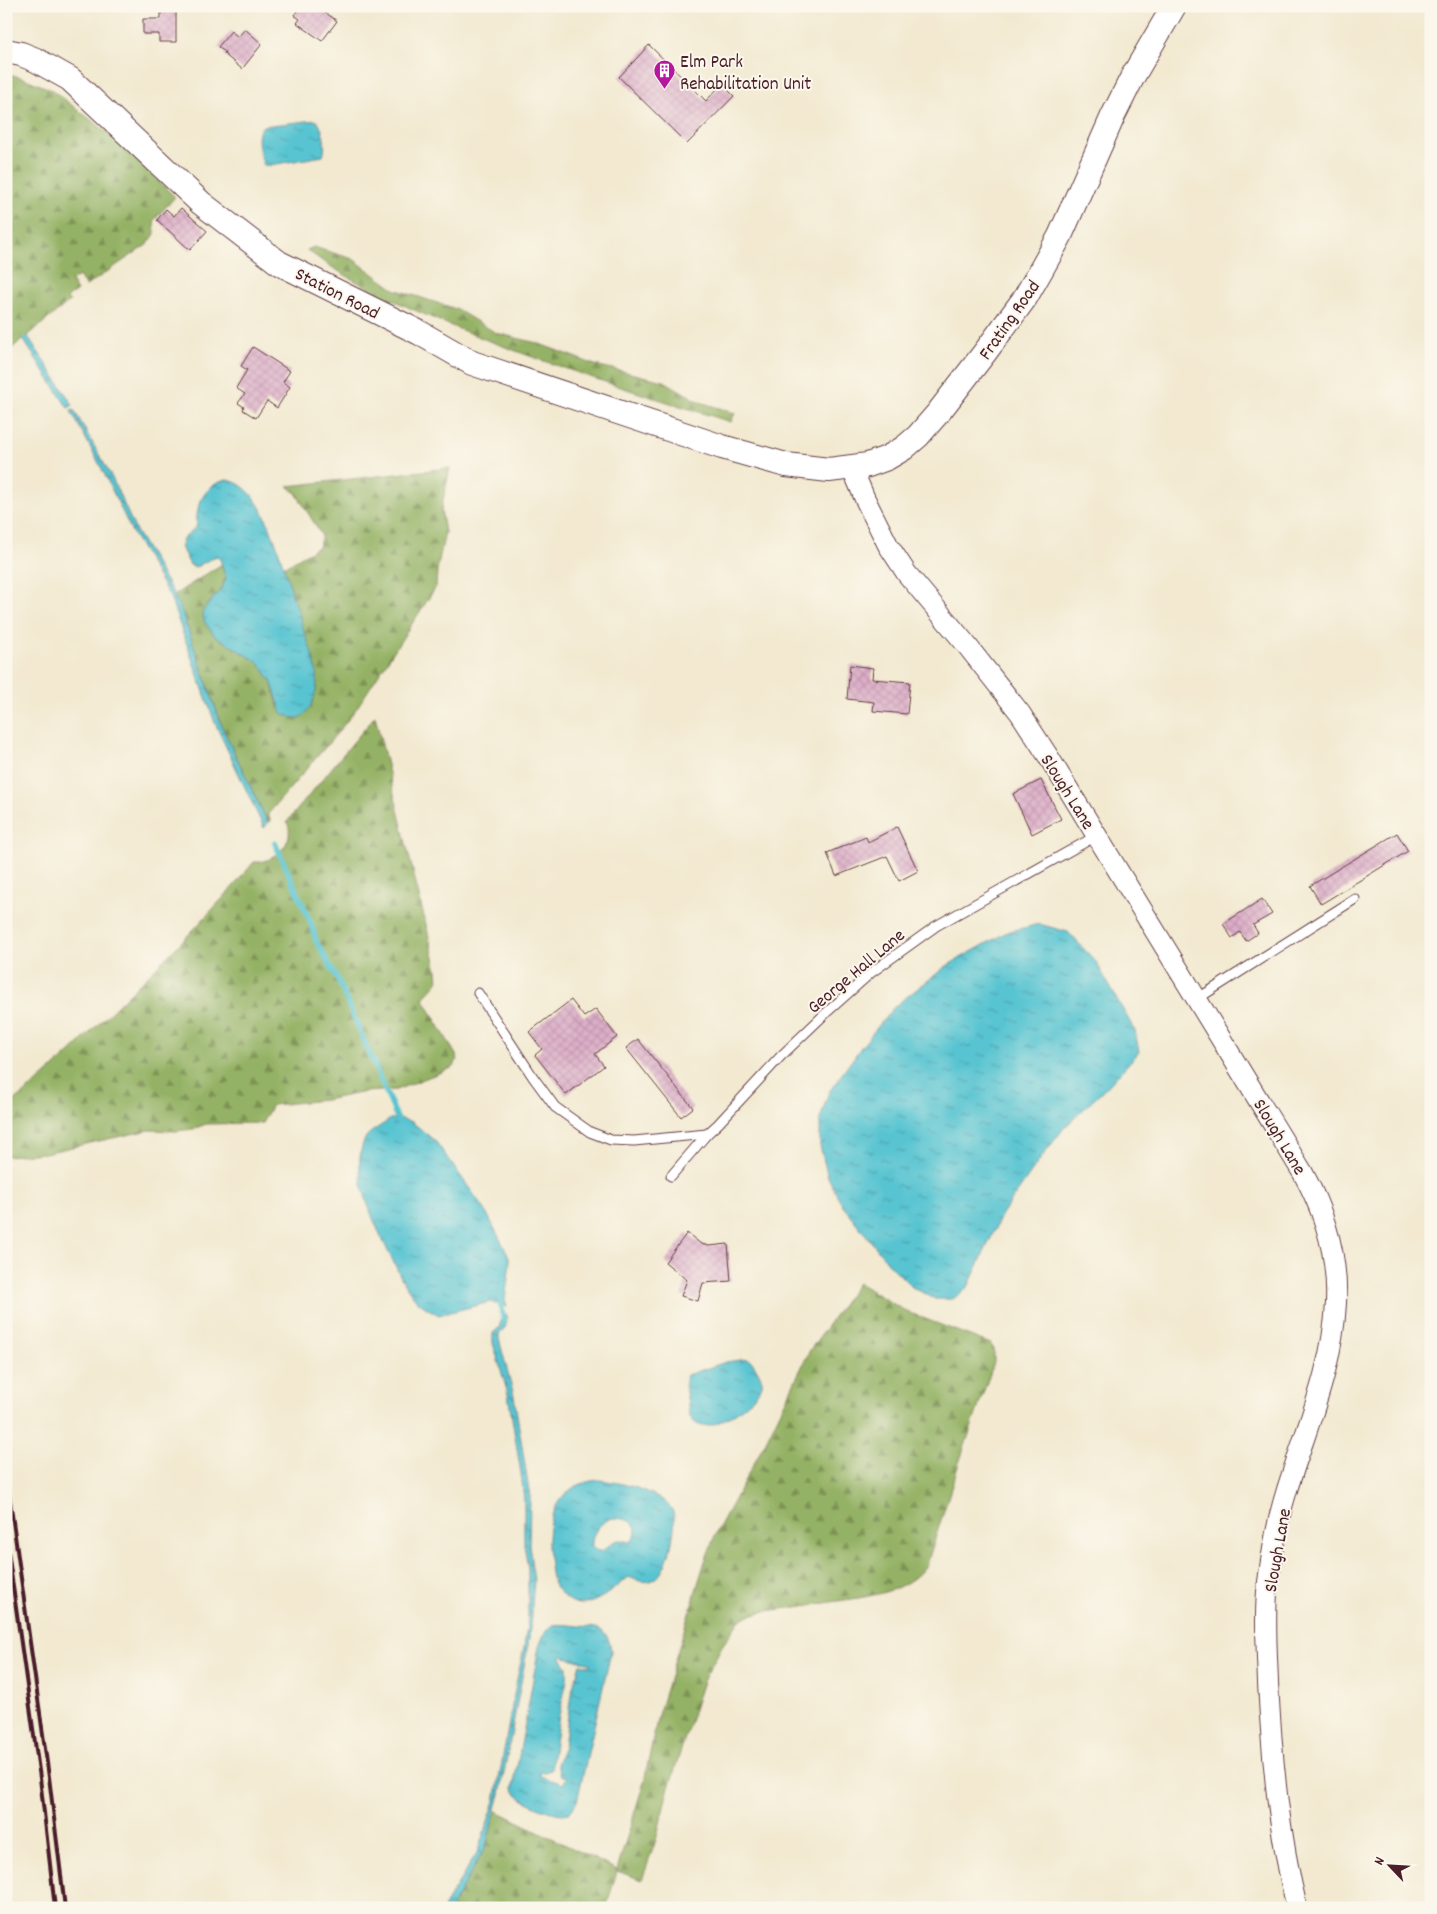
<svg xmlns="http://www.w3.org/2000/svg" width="1437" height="1914" font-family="Dekko,sans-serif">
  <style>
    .forest { fill: url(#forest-firs); stroke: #6f6848 }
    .water { fill: url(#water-ripples); stroke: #51727e; fill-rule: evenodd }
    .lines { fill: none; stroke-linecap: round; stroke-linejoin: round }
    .stream { stroke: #58c4d1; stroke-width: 5.5 }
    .building { fill: url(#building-cross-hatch) }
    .service-casing { stroke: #633d44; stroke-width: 11 }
    .tertiary-casing { stroke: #633d44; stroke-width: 22 }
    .secondary-casing { stroke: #633d44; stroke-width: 26 }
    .service { stroke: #fff; stroke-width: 9 }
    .tertiary { stroke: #fff; stroke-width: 20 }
    .secondary { stroke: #fff; stroke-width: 24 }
    .rail { stroke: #4a1f2b; stroke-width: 4 }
    .labels { text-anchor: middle; stroke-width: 4; stroke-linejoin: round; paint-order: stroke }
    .poi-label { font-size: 19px; fill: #4a1f2b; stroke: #fbf7ec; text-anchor: start }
    .street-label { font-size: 19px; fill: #4a1f2b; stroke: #fbf7ec }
  </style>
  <defs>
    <pattern id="forest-firs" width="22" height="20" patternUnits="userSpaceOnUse" patternTransform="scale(1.25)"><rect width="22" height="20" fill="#94b265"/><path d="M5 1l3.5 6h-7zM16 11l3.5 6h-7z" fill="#7b9053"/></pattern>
    <pattern id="water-ripples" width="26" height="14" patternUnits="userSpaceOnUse" patternTransform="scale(1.25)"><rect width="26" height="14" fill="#58c4d1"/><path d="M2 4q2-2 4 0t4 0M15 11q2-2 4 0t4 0" fill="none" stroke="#4b9faa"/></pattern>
    <pattern id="building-cross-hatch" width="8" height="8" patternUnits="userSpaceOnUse" patternTransform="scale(1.25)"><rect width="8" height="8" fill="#dcadc7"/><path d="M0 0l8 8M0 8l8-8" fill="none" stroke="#be94ab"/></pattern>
  </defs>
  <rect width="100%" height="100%" fill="#fbf7ec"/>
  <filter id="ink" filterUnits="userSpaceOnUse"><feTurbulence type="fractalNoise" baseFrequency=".02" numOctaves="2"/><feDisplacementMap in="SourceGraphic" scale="10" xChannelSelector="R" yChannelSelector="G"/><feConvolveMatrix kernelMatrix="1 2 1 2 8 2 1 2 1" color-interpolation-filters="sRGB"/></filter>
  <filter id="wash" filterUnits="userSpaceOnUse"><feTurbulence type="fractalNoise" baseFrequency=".0096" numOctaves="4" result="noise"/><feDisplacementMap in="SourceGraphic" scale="20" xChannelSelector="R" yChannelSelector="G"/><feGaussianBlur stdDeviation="1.12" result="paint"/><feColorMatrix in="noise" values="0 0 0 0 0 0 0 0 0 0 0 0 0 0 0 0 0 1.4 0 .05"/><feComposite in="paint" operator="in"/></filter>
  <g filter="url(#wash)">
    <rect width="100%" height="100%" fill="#f2e9d0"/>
    <g class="forest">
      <polygon points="6,73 26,79 52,90 120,142 175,197 154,220 155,234 148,244 86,286 79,276 71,281 77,291 67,298 70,301 6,353"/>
      <path d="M314 247 353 259 394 289 456 309 496 333 537 343 595 365 664 381 700 402 735 413 731 422C638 393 545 364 454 327 404 306 351 283 307 250Z"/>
      <polygon points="450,468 441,510 445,532 437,570 436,587 356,709 339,731 268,814 271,821 268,823 223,729 182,612 174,595 222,564 226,579 220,591 206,606 205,623 215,636 258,662 271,681 278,706 301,625 298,609 293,603 291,588 283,567 318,547 322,536 296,493 288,486"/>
      <path d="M375 716 437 970 438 982 426 995 424 1000 456 1055 457 1059 454 1067 396 1090 365 1092 325 1100 272 1105 262 1123 206 1124 193 1129 176 1131 149 1130 45 1153 6 1156V1107C48 1076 84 1038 121 1002 167 957 213 912 254 862 273 864 297 842 287 822Z"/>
      <path d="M858 1283 907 1312 991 1344 994 1353V1362L960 1460 927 1564C905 1596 860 1597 825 1603 803 1606 782 1609 760 1612L747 1616 739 1621 722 1646 703 1681 667 1794 656 1840 642 1880 617 1871 606 1908H451L486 1846 495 1810 617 1870 644 1782 658 1715 668 1683 704 1564 715 1535 766 1441 810 1350Z"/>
    </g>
    <g class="water">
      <path d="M316 120C323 127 327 146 323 156L265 166 263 164C260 153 254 134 263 126Z"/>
      <polygon points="27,335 73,405 68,408 23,339"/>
      <polygon points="74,410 112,478 136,531 172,591 182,612 223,729 268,823 264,828 215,723 170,597 133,534 103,471 71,411"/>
      <path d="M227 480C265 485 279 558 291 588 292 599 295 601 298 610 300 616 301 623 303 629 313 656 326 683 308 710 301 722 291 718 282 713L271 681 258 662 215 636 205 623 202 613C209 601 221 593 226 579L220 559 216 556 196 567 190 565 181 547 183 539 197 526C195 505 205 484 227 480Z"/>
      <polygon points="1039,924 1068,932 1096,962 1135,1031 1139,1052 1105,1089 1064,1128 1044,1154 1002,1214 968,1287 953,1299 935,1299 912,1287 890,1265 842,1205 828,1177 820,1146 820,1119 829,1092 862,1046 895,1006 948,965 1007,932"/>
      <path d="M390 1119H402L412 1122 436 1142 485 1210 509 1257 510 1263 505 1300 507 1307 490 1302 439 1315C430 1310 420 1305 414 1297 404 1285 398 1271 391 1257 376 1227 347 1170 366 1137 369 1132 385 1124 390 1119Z"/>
      <path d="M501 1315H507C507 1324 506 1329 499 1334V1339L514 1396 530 1497 529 1545 534 1581 529 1639 500 1794 486 1846 451 1908H443L477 1853 495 1801 516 1684 524 1648 528 1618V1568L524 1545V1500L521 1473 508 1394 493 1343V1333L499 1328 502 1317Z"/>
      <path d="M747 1359C753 1361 754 1365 757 1370 759 1374 763 1379 762 1384 760 1400 690 1455 688 1405 687 1395 683 1384 687 1375L726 1362Z"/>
      <path d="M599 1480C619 1482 661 1491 672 1510 679 1522 668 1572 655 1579 646 1584 638 1581 629 1577 615 1587 598 1605 579 1604 570 1603 559 1593 555 1586 551 1579 551 1571 550 1564 543 1525 553 1484 599 1480ZM613 1518C628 1518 645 1525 631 1542 627 1542 623 1540 619 1540 609 1541 607 1552 597 1551L592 1546C591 1533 601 1521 613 1518Z"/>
      <path d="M553 1625C561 1624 569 1625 578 1626 599 1627 609 1629 611 1652L577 1801C575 1805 572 1811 568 1813 557 1818 516 1800 513 1789L539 1647C542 1639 545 1629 553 1625ZM562 1656 591 1664 588 1666 580 1664 571 1694 564 1747 557 1764 560 1775 567 1777 563 1784 540 1776V1773L551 1770 559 1715 567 1680V1667L561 1658Z"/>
    </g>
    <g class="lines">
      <g class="stream">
        <polyline points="275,843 311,923 316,941 337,978 401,1127"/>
        <polyline points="500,1299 504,1322"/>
      </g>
    </g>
    <g id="blocks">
      <g class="building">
        <polygon points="301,6 316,6 337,21 322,41 297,23 300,19 294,15"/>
        <polygon points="161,8 176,8 176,42 159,42 159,34 143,34 143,19 161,19"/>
        <polygon points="245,29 262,44 242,69 224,54 225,52 218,47 231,31 238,37"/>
        <polygon points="649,45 706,101 722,84 734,96 687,144 619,77"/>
        <polygon points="181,208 207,231 190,250 157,220 166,209 174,216"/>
        <polygon points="253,347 290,371 283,382 290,387 277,408 267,401 256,418 243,410 244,407 238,403 245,394 236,388 247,370 241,366"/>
        <polygon points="850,665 873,668 872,679 910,682 907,714 873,711 874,702 847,699"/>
        <polygon points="1041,780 1061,819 1032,834 1013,794"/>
        <polygon points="897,827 918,871 899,881 887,856 836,876 827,853 866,837 868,842"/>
        <polygon points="1397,833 1408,851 1321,904 1310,886"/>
        <polygon points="1262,899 1272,914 1253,925 1258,933 1246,941 1240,932 1232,938 1223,924"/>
        <polygon points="571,1000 584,1017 596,1009 617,1037 595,1054 604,1066 566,1095 535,1055 542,1049 529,1032"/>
        <polygon points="638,1039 693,1108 681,1117 626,1048"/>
        <polygon points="687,1233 701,1244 709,1246 728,1244 731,1281 703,1283 698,1301 681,1296 687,1280 665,1262"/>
      </g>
    </g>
  </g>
  <g filter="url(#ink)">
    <use href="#blocks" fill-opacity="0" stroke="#633d44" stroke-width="1"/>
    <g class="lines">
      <defs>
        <g id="service">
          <polyline points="478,993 533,1077 555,1107 590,1132 611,1140 634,1141 707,1134"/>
          <polyline points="1197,999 1355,899"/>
          <polyline points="671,1176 707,1134 718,1124 781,1056 826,1013 872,972 936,926 1096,836"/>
        </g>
        <path id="tertiary" d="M852 468 865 499 888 545 907 574 965 643 1020 713 1048 756 1303 1173C1325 1213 1338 1257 1336 1303 1333 1369 1305 1431 1286 1493 1277 1522 1272 1551 1268 1582 1264 1615 1267 1650 1268 1683 1272 1759 1279 1835 1297 1908"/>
        <polyline id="secondary" points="6,51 21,54 36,60 70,79 201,203 279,263 420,333 472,363 722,447 786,465 829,470 868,465 887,458 904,448 918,436 938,413 986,351 1025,298 1041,270 1060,236 1113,116 1133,76 1174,6"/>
      </defs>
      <use href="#service" class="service-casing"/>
      <use href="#tertiary" class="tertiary-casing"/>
      <use href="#secondary" class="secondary-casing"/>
      <use href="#service" class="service"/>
      <use href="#tertiary" class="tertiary"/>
      <use href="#secondary" class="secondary"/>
      <g class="rail">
        <polyline points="6,1472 49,1777 65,1908"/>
        <polyline points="6,1537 40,1778 55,1908"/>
      </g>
    </g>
  </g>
  <defs>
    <symbol id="building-pin" viewBox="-11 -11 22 30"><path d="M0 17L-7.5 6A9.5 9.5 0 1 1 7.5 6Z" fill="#b5179e" stroke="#fbf7ec"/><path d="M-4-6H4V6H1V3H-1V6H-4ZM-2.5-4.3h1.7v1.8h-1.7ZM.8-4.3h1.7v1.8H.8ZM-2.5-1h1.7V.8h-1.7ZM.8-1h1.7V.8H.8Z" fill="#fff"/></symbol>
  </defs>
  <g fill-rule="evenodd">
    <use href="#building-pin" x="652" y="58" width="25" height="34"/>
  </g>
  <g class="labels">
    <g class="poi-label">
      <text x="680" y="67">Elm Park<tspan x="680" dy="22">Rehabilitation Unit</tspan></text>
    </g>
    <g class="street-label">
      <text transform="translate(338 292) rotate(27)" y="7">Station Road</text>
      <text transform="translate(1008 319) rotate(-55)" y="7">Frating Road</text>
      <text transform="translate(1069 791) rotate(58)" y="7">Slough Lane</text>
      <text transform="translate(855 970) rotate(-40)" y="7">George Hall Lane</text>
      <text transform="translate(1281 1136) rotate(59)" y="7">Slough Lane</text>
      <text transform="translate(1276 1550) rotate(-80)" y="7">Slough Lane</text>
    </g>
  </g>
  <rect width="1437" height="1914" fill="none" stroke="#fbf7ec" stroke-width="25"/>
  <g transform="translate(1390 1866) rotate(295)" stroke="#fbf7ec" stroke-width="4" paint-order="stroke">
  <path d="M0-4L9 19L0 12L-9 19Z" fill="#4a1f2b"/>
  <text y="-8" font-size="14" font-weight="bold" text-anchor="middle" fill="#4a1f2b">N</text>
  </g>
</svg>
